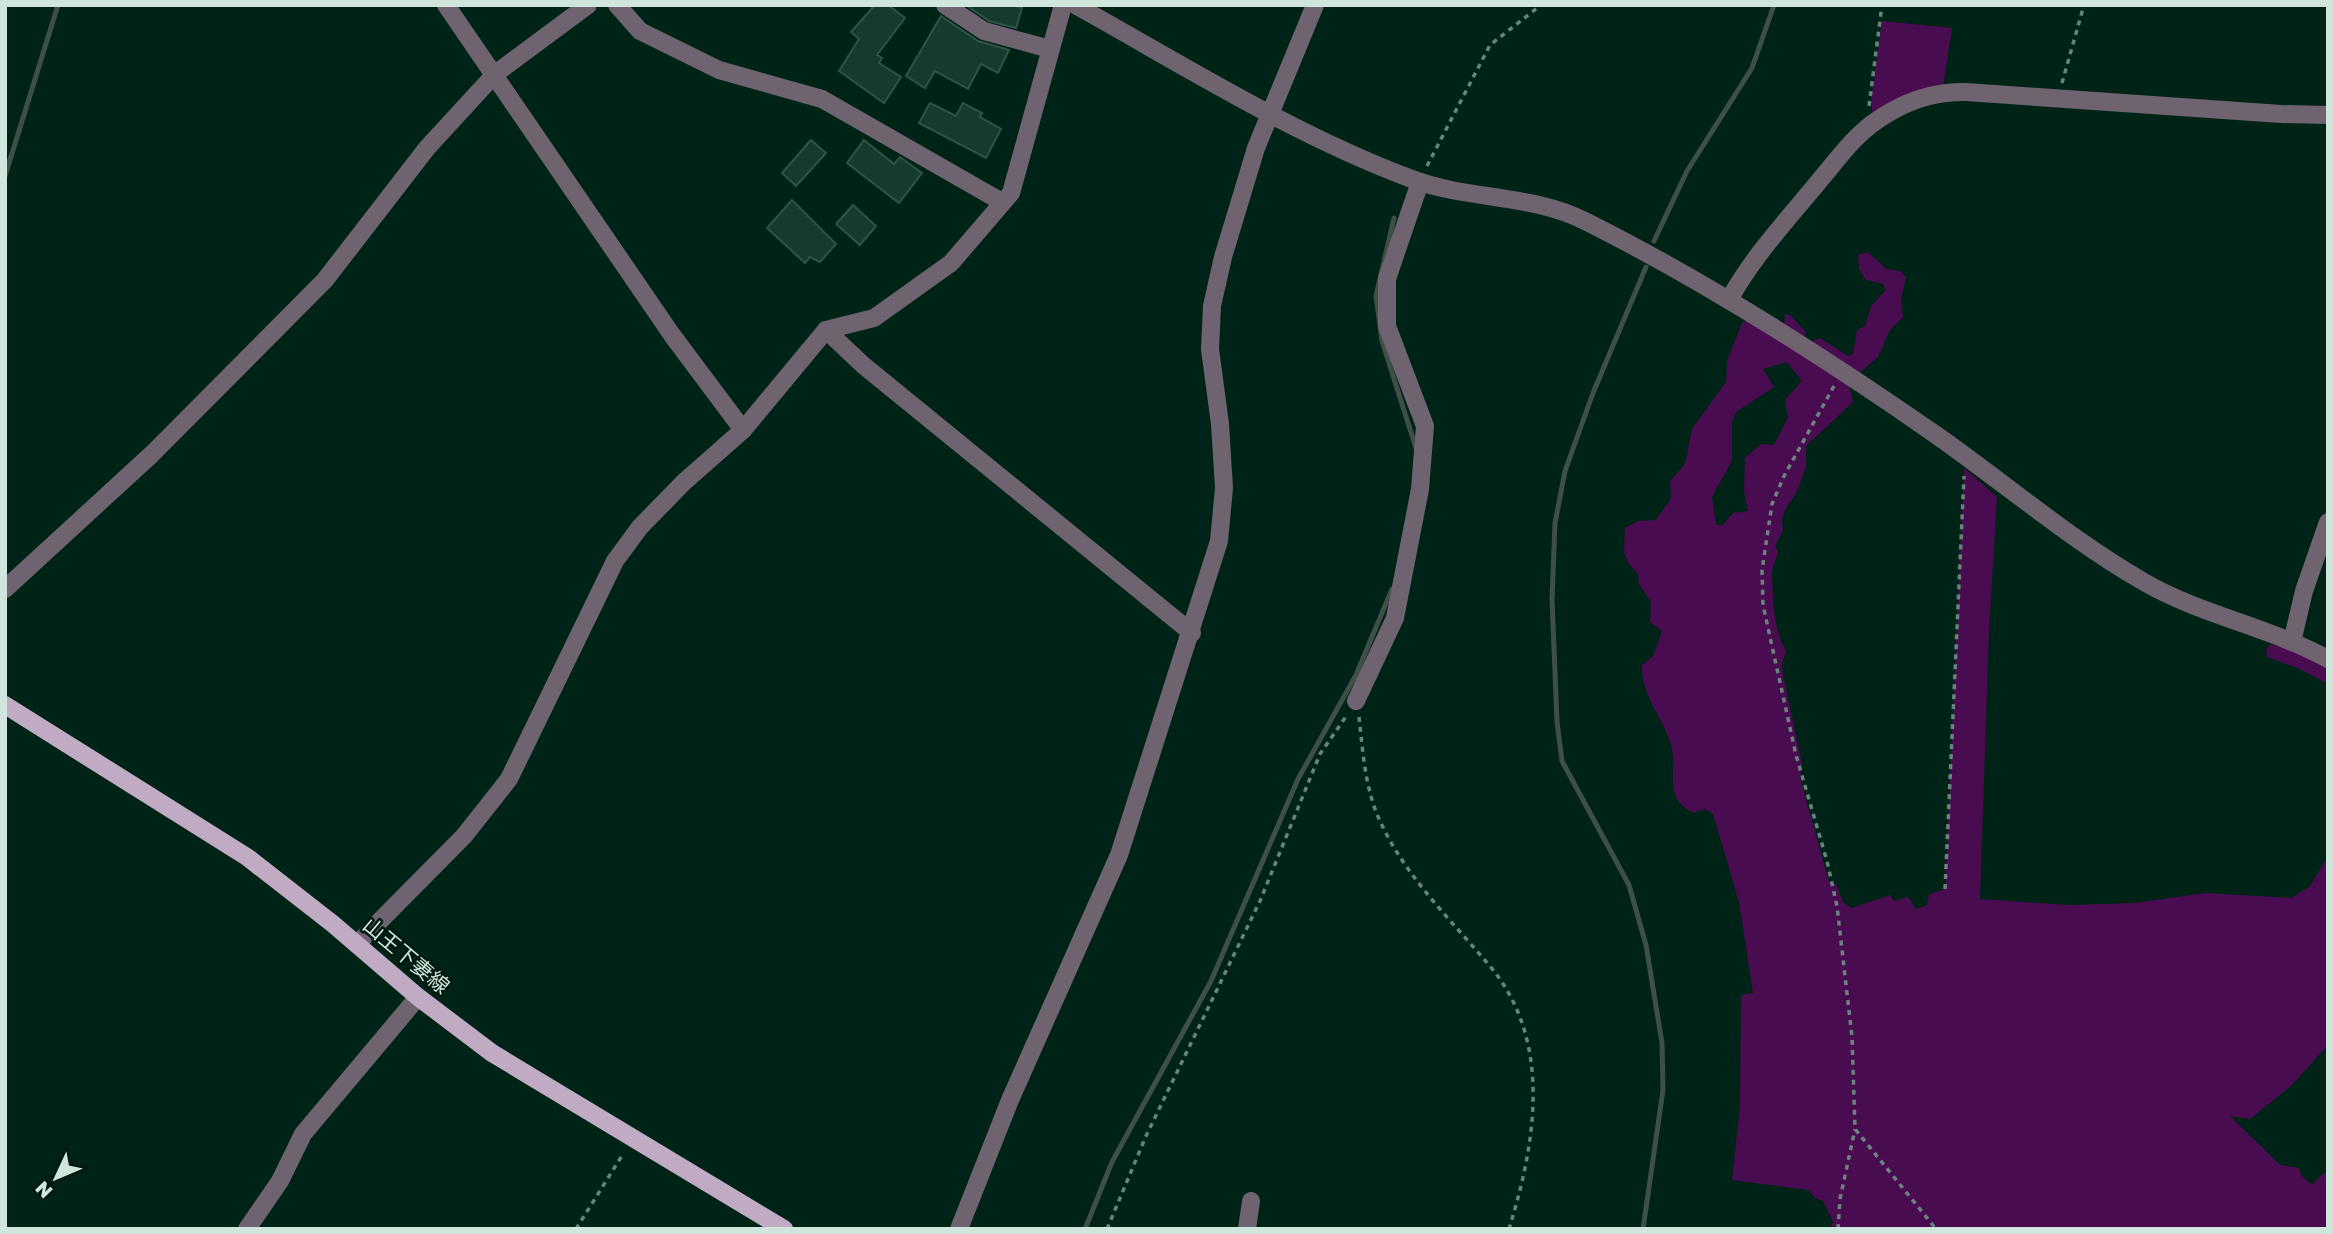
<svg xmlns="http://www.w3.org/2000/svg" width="2333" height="1234" font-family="'Golos Text','Noto Sans JP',sans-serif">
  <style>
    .green { fill: #4a0c50; fill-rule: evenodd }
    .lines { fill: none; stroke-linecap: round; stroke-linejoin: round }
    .stream { stroke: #404e48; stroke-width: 5 }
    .building { fill: #143b2e; stroke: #2e5446; stroke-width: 2 }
    .path { stroke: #69857b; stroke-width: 3.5; stroke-dasharray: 5 5; stroke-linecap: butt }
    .minor { stroke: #6e636e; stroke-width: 18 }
    .major { stroke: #c1abc3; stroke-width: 18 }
    .labels { text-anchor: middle; stroke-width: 5; stroke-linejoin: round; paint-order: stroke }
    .street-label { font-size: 21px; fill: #d0e5dc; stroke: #001910 }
  </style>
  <rect width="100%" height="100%" fill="#002318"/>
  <g class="green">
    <polygon points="1882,21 1952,28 1943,86 1873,115 1871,101"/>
    <path d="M1868 252 1886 269 1900 271 1906 277 1901 299 1903 317 1890 330 1878 357 1848 382 1853 402 1806 446V467L1796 493 1785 510 1782 519 1783 530 1775 546 1778 552C1777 558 1772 567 1772 574 1773 598 1773 630 1786 651L1782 663 1783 675 1802 763 1800 778 1829 882 1836 884 1843 902 1852 908 1890 895 1894 901 1908 897 1916 909 1927 905 1929 894 1945 889 1964 468 1997 497 1989 630 1980 899 2069 905 2135 903 2205 893 2291 898 2310 886 2328 856V1045L2290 1087 2250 1119 2230 1116 2280 1165 2299 1168 2301 1175 2312 1185 2328 1169V1229H1831L1833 1221 1823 1201 1815 1198 1808 1190 1732 1180 1740 1106 1741 995 1753 993 1739 902 1713 814 1705 809 1693 813C1685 808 1677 803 1675 794 1670 778 1676 761 1671 745 1663 717 1641 696 1642 665L1653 656 1662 631 1650 622 1651 602 1639 584 1638 574 1628 563 1624 552 1625 528 1638 521 1656 520 1671 498 1670 481 1685 464 1692 429 1726 382 1727 361 1742 323 1753 318 1784 328 1785 314 1790 315 1806 332 1803 341 1812 347 1814 340 1820 338 1848 356 1853 354 1857 330 1865 326 1871 306 1886 290 1883 284 1866 280 1859 269 1858 255ZM1787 362 1802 381 1785 400 1788 417 1774 445 1761 444 1745 458 1744 491 1748 511 1733 513 1722 526 1716 524 1712 497 1732 460V422L1736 412 1774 387 1763 369Z"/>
    <polygon points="2271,644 2294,651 2328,668 2328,684 2298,668 2267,657 2266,649"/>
  </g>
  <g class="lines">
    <g class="stream">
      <polyline points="5,176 58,5"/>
      <polyline points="1394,218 1376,296 1382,341 1416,448"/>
      <polyline points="1654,241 1687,171 1752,68 1774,5"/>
      <polyline points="1085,1229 1112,1162 1211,981 1298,779 1356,675 1392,589"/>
      <polyline points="1643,1229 1663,1090 1662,1043 1646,945 1629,885 1562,761 1557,722 1552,599 1555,523 1565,471 1593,393 1646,267"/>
    </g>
  </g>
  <g class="building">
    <polygon points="875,5 888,5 905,18 877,55 882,58 879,63 901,77 884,103 839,71 859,39 851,32"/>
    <polygon points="966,5 1013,5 1022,8 1016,28 989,21"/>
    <polygon points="941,16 978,41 1009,50 998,73 981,64 968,89 935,71 925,88 906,76"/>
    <polygon points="930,103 956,116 963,103 982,113 980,117 1001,129 986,158 919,123"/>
    <polygon points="811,140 826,153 796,186 782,173"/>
    <polygon points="864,140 894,164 900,157 922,173 899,203 847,163"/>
    <polygon points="792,200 836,244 820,262 810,257 805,263 767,228"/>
    <polygon points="853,205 876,226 860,245 836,224"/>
  </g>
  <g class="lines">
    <g class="path">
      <polyline points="2062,83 2084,5"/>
      <polyline points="1869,106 1882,5"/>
      <polyline points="1427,166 1490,45 1541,5"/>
      <polyline points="1834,386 1784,476 1772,504 1762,570 1763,605 1796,755 1827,861 1837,906 1852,1037 1855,1129 1936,1229"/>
      <path d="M1359 717C1363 752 1365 789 1380 821 1405 876 1451 920 1489 965 1553 1040 1536 1142 1509 1229"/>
      <polyline points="1945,889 1964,476"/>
      <polyline points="576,1229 623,1154"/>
      <polyline points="1107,1229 1146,1136 1260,901 1320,754 1347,715"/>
      <polyline points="1838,1229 1840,1199 1855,1129"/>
    </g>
    <g class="minor">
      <polyline points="446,5 672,335 743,430"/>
      <polyline points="617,5 640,31 719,70 822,99 1002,202"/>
      <polyline points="945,5 984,31 1050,49"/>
      <path d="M1075 5C1185 66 1294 135 1412 179 1467 200 1532 194 1585 221 1709 283 1826 358 1939 437 2007 485 2071 540 2144 582 2201 615 2269 627 2328 659"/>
      <path d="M1729 300C1753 256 1788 219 1820 180 1837 160 1854 136 1876 121 1903 102 1933 91 1966 92L2281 114 2328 115"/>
      <polyline points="826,330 863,365 1192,633"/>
      <polyline points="5,589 152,454 325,280 427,148 495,74 588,5"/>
      <polyline points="2292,642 2304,591 2328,522"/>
      <polyline points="1356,701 1395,618 1420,489 1425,426 1387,326 1387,279 1420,182"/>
      <polyline points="357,944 464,836 509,779 615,561 640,527 684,482 743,430 826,330 874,318 951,263 1011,193 1063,5"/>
      <polyline points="247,1229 280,1181 303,1134 418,997"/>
      <polyline points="959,1229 1010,1100 1119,855 1219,541 1224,488 1220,424 1210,349 1212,306 1223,257 1256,148 1315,5"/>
      <polyline points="1247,1229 1251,1201"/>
    </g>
    <polyline class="major" points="5,705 247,857 333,924 418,997 492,1053 784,1229"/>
  </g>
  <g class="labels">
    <g class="street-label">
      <text transform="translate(406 956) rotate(40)" y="7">山王下妻線</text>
    </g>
  </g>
  <rect width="2333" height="1234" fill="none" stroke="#d0e5dc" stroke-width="14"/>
  <g transform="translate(56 1178) rotate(226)" stroke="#001910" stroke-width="5" paint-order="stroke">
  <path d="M0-5L12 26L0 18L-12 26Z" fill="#d0e5dc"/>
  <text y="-10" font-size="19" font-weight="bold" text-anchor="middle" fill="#d0e5dc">N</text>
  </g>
</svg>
